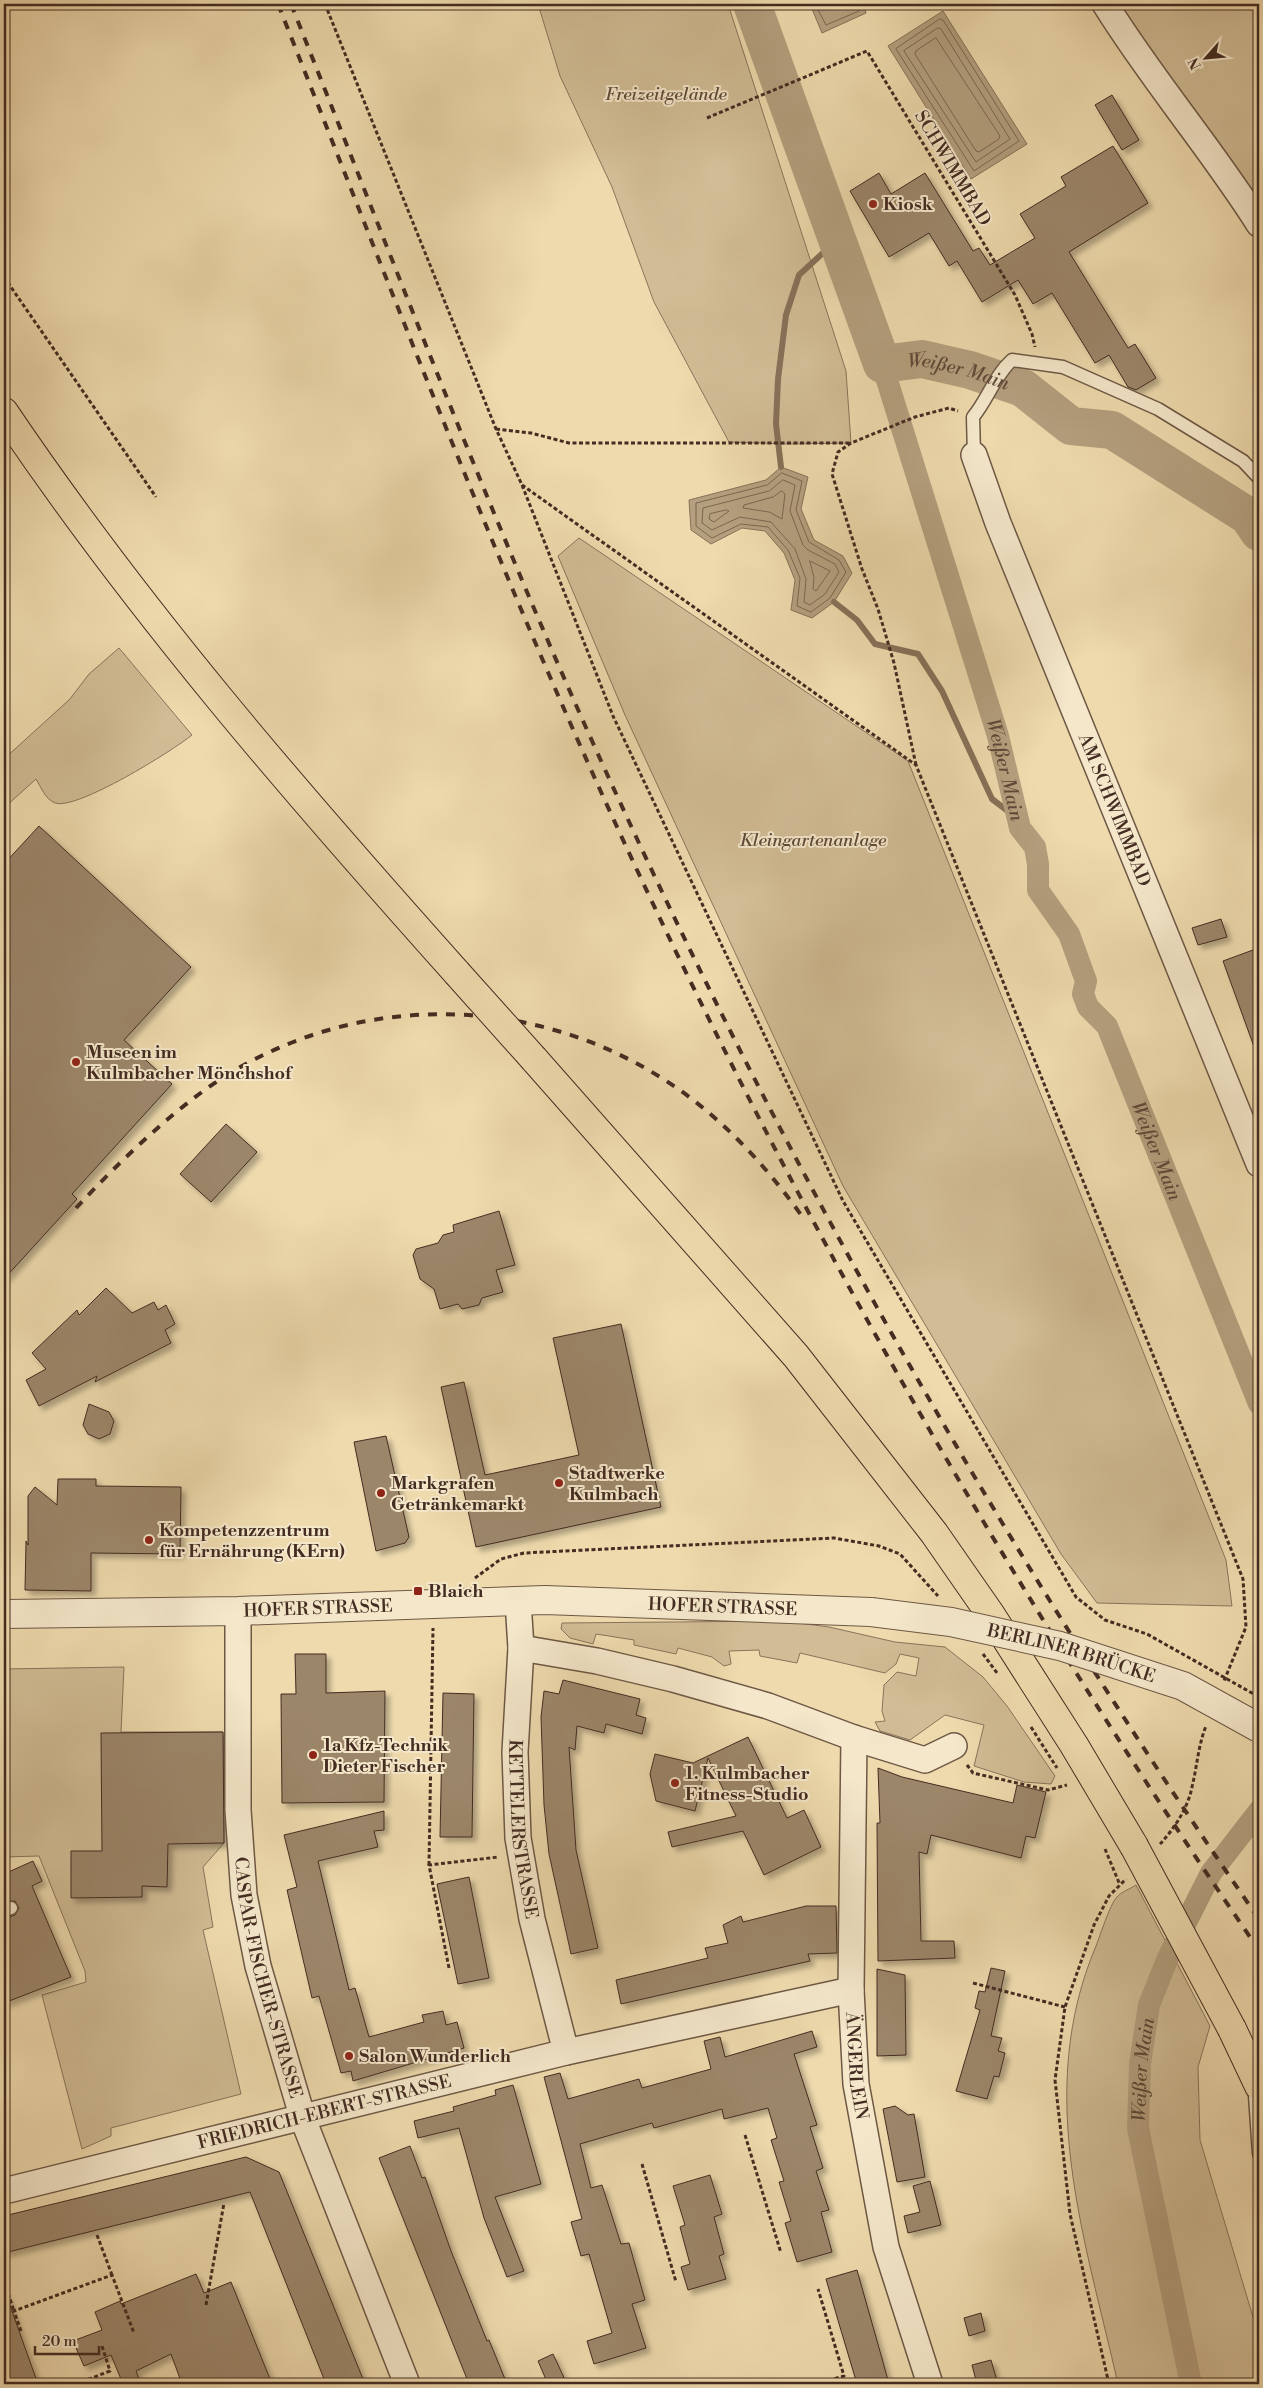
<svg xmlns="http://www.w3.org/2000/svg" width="1263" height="2388" font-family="'Libre Bodoni',serif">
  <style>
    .green { fill: #d1bc95; stroke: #8a745c }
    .water { fill: #b49f7e; stroke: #877159 }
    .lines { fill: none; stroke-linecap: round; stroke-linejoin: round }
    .shore { stroke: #7c6650; stroke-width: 1 }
    .stream { stroke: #877159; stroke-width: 6 }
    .canal { stroke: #b49f7e; stroke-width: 22 }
    .river { stroke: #b49f7e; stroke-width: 38 }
    .building { fill: #9c866a; stroke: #442c22; filter: url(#shadow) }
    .service-casing { stroke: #6e5845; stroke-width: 15 }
    .minor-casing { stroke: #6e5845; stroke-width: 28 }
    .tertiary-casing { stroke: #6e5845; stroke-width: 30 }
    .trunk-casing { stroke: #442c22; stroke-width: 30 }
    .path { stroke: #442c22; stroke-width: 3; stroke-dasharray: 4 2.5; stroke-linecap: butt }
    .service { stroke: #f4e7ca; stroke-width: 12 }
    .minor { stroke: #f4e7ca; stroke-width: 25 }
    .tertiary { stroke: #f4e7ca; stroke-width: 28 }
    .trunk { stroke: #eedaad; stroke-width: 28 }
    .rail { stroke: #442c22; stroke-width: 4; stroke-dasharray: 9 9; stroke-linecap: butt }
    .tertiary-bridge-casing { stroke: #6e5845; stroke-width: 30; stroke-linecap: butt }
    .trunk-bridge-casing { stroke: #442c22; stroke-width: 30; stroke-linecap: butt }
    .tertiary-bridge { stroke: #f4e7ca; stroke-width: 28 }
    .trunk-bridge { stroke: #eedaad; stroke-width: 28 }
    .poi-dot { fill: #8f2418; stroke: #f4e7ca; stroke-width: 2 }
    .labels { text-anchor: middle; stroke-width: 4; stroke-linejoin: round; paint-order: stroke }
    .park-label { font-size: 18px; font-style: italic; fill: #604939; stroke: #f4e7ca }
    .street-label { font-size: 18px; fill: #442c22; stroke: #f4e7ca }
    .poi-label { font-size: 18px; font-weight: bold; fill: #442c22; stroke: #f4e7ca; text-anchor: start }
    .water-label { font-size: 19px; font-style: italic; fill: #604939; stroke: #f4e7ca }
  </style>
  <defs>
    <filter id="shadow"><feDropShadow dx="4.5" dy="4.5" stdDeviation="2.5" flood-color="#0004"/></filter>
  </defs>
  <rect width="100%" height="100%" fill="#eedaad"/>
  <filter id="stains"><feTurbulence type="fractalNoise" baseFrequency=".004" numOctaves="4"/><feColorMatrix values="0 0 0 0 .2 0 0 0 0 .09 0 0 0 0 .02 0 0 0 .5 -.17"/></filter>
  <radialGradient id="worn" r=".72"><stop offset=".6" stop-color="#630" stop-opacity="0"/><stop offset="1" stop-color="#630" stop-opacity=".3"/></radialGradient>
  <g class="green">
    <polygon points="538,4 728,4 846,371 851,443 788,444 729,442 654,302 612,187 560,76"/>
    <polygon points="1105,4 1259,4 1259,224"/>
    <polygon points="579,538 908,761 1226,1560 1232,1606 1097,1603 1061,1554 843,1186 625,715 558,556"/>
    <path d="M119 648 192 735C174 750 76 811 55 803 45 799 41 787 36 779L4 808V759L70 699 89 674Z"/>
    <polygon points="783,1621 829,1627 895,1642 945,1647 983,1677 1007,1706 1055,1776 1051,1784 1024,1782 974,1766 984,1725 945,1715 910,1740 880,1731 875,1722 885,1721 882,1711 884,1685 897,1672 916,1676 919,1658 900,1654 896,1664 885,1673 800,1653 797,1663 760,1656 759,1650 729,1651 731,1664 724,1666 712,1657 678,1648 676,1654 634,1645 634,1640 596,1634 593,1644 570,1638 561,1629 562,1623"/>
    <polygon points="124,1667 121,1732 223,1732 224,1843 203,1867 213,1927 203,1930 241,2094 111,2128 111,2136 82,2149 42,1995 86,1982 85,1971 39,1856 4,1857 4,1669"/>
    <path d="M1136 1885 1210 2026 1198 2067 1200 2140 1259 2337V2384H1118C1085 2238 1034 2092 1096 1946 1100 1936 1110 1904 1117 1897 1121 1892 1130 1889 1136 1885Z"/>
  </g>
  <g class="water">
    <polygon points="810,4 864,4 866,13 822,33"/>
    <polygon points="943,11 1027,144 971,179 888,46"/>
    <polygon points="781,467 808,477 801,509 814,540 843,556 852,573 834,602 812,618 791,610 795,580 784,553 765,531 742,528 711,544 691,530 689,500 766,480"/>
  </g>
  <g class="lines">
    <g class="shore">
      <polyline points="815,4 826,25 859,11 860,4"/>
      <polygon points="940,19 943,20 1019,141 974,171 896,49"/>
      <polygon points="938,28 941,29 1010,139 976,162 904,51"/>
      <polygon points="936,38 1000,136 999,139 979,152 976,151 915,54 916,51"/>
      <polygon points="782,473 802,481 796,510 809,542 839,560 846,572 830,598 811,612 797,606 800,578 788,550 768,527 741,524 712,538 696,526 696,503 767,485"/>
      <polygon points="783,480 795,485 790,511 803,545 808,550 835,564 839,572 825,594 810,605 804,602 806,579 795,549 771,522 740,517 712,530 702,523 703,508 769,491"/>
      <polygon points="782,491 785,494 782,519 769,512 743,508 744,505 773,497"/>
      <polygon points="727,510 729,511 714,522 709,519 710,514"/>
      <polygon points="810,561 830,571 816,591 813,589 814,578"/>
    </g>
    <g class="stream">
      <polyline points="781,467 776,424 778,379 786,315 799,275 837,240"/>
      <polyline points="834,602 857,620 875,644 918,654 942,691 992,799 1017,818"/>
    </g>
    <g class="canal">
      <path id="s1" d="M882 364 998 736 1020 828 1035 847 1038 864V890L1069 934 1086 981 1083 994 1088 1007 1107 1026 1259 1404"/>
      <path id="s2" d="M1191 2384 1138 2128 1140 2064 1149 2005 1167 1960 1211 1873 1259 1811"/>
    </g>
    <path class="river" id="s3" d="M752 4 882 364 922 359 970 370 1023 388 1071 426 1112 430 1248 516 1259 532"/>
  </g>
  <g class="building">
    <polygon points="1112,95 1139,140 1122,150 1095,105"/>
    <polygon points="1113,146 1148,203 1069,252 1128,348 1135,344 1156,378 1136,390 1128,387 1109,355 1095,363 1052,293 1033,304 1018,280 982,302 957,261 949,266 929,233 889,257 850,191 879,173 891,194 925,173 973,251 979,248 990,265 1035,238 1020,214 1066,186 1061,177"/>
    <polygon points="39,826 191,967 124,1040 172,1084 72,1194 77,1199 4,1279 4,864"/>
    <polygon points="1221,919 1227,937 1198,945 1192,928"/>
    <polygon points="1253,950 1259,968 1259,1055 1257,1055 1223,961"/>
    <polygon points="226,1124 257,1152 211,1202 180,1174"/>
    <polygon points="499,1211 515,1265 496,1270 503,1292 482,1298 479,1305 462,1309 458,1304 440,1309 434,1289 420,1279 413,1255 416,1249 438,1243 443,1235 454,1232 453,1225"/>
    <polygon points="106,1288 132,1313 154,1302 158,1310 166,1305 175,1324 165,1330 171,1343 95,1382 97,1376 39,1406 26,1380 46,1369 32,1353 77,1310 79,1315"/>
    <polygon points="621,1324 661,1507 476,1547 441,1387 464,1382 485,1475 579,1455 553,1338"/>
    <polygon points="89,1404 109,1412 114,1421 110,1434 99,1439 88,1434 83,1425"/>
    <polygon points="386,1436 409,1537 405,1543 376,1551 354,1442"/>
    <polygon points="58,1479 96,1479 96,1486 181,1487 180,1554 91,1553 91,1591 25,1590 26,1541 28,1545 28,1496 35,1487 57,1505"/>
    <polygon points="295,1654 326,1654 326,1693 385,1691 384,1802 282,1803 281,1694 296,1694"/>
    <polygon points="563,1680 640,1699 636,1715 646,1718 642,1734 606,1724 604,1733 577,1726 575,1750 569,1747 576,1850 598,1948 571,1954 549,1854 544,1805 541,1717 544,1691 559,1694"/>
    <polygon points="443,1693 474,1694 472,1837 440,1837"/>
    <polygon points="223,1732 224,1843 168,1844 167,1887 142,1886 142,1897 71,1898 71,1851 102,1851 101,1733"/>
    <polygon points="748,1737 787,1818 804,1810 821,1847 764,1875 743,1831 672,1847 668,1832 736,1816 708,1758 695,1811 656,1801 650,1774 655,1754 693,1763"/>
    <polygon points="878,1768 902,1777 1013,1803 1017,1785 1046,1792 1035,1838 1026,1836 1021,1858 931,1835 927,1854 919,1852 921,1941 954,1941 955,1958 878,1961 877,1823 880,1823"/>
    <polygon points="384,1811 384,1830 374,1831 378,1847 318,1861 349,1990 355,1988 369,2037 424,2022 422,2015 443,2011 446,2025 457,2022 464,2048 353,2081 351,2071 341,2073 319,1996 312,1998 287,1890 297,1887 284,1835"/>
    <polygon points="33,1861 42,1881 32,1886 71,1977 4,2003 4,1919 15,1915 19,1908 15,1901 4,1902 4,1874"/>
    <polygon points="469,1877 489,1978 458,1984 437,1884"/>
    <polygon points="806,1906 836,1906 837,1953 808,1954 810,1961 621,2004 616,1980 708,1958 705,1948 728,1943 723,1925 741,1916 743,1922"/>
    <polygon points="991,1968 1005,1971 991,2036 1002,2038 998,2051 1005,2053 999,2077 994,2076 987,2099 956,2091 980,2010 975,2008 979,1991 985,1992"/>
    <polygon points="877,1969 905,1975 906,2055 877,2056"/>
    <polygon points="812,2031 817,2047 794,2054 817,2125 810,2127 823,2168 816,2171 829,2210 821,2212 832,2252 797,2262 785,2223 791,2221 779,2182 784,2181 771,2140 777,2138 768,2108 724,2119 722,2109 654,2128 652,2123 580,2144 591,2188 602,2185 621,2244 629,2243 645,2300 632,2304 646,2348 594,2364 587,2341 612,2333 589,2254 581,2256 571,2222 582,2219 544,2077 560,2073 568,2099 639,2079 642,2088 711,2069 704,2041 720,2037 725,2057"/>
    <polygon points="513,2085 541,2184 495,2197 524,2271 507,2277 484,2218 459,2128 418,2138 414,2121 454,2111 453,2107 496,2095 495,2090"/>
    <polygon points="895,2106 908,2115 914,2114 925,2177 897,2182 883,2109"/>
    <polygon points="410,2146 422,2178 425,2177 451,2251 487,2341 489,2340 507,2384 469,2384 379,2158"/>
    <polygon points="246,2157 279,2172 365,2384 326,2384 250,2192 4,2253 4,2216"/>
    <polygon points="710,2175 722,2214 714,2217 724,2254 719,2256 726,2279 688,2290 681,2267 690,2264 680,2227 685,2225 673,2186"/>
    <polygon points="930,2181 941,2225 908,2233 904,2216 920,2212 913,2186"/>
    <polygon points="857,2270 883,2362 889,2384 857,2384 840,2327 826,2279"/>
    <polygon points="196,2274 204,2293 231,2282 272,2384 182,2384 171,2354 136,2371 141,2384 123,2384 111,2355 84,2366 73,2341 102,2330 95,2312 120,2301 121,2304"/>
    <polygon points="6,2294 24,2345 38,2384 4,2384 4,2295"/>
    <polygon points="981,2313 985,2331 969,2336 964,2318"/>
    <polygon points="553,2354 567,2384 548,2384 538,2361"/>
    <polygon points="991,2360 998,2384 977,2384 972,2365"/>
  </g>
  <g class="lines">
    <defs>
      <g id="service">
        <path d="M974 455 973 417C988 399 995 375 1012 360L1063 367 1158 409 1243 461 1259 478"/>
        <polyline points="4,1911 11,1908"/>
        <polyline points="1254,2081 1259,2154"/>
      </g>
      <g id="minor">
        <path d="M1105 4C1152 80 1211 148 1259 224"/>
        <path id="s4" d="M974 455 998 523 1259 1164"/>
        <path id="s5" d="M518 1601 521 1648 515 1752 518 1838 532 1919 566 2052"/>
        <path id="s6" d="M238 1611V1810L244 1895 258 1966 303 2119 407 2384"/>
        <polyline points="521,1648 597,1661 673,1679 768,1706 854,1738 925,1760 954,1746"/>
        <path id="s7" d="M854 1738 851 1990 856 2084 886 2247 930 2384"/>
        <path id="s8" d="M4 2191 566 2052 851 1990"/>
      </g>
      <g id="tertiary">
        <path id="s9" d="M4 1614 238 1611 545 1600 871 1612"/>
      </g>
      <g id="trunk">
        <path d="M4 412C139 612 296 793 457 973"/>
        <polyline points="534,1059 796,1356 934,1533 991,1615 1074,1745 1134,1846"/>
        <polyline points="1232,2029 1259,2086"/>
      </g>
    </defs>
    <use href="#service" class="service-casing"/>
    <use href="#minor" class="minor-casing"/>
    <use href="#tertiary" class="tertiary-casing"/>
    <use href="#trunk" class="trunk-casing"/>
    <g class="path">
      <polyline points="325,4 496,429 522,485 613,716 843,1201 1076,1597 1105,1620 1147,1634 1259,1697"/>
      <polyline points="707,118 867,51 1015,295 1032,334 1035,347"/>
      <polyline points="4,277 156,497"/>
      <polyline points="496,429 531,433 569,443 850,443"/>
      <polyline points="522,485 916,765 1243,1579 1246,1627 1224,1681"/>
      <polyline points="916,765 894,663 878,609 862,569 832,474 838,452 851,443 915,417 949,408 958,411"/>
      <polyline points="475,1578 501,1559 524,1553 834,1538 879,1546 900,1554 938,1596"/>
      <polyline points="983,1654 997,1673"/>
      <polyline points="1031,1727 1057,1768"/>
      <polyline points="967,1765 973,1773 1048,1790 1067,1785"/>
      <path d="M1160 1844C1174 1829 1188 1808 1192 1787 1197 1767 1198 1746 1206 1726"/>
      <polyline points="1105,1849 1120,1885"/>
      <polyline points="429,1865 433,1628"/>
      <polyline points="449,1968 429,1865 498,1857"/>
      <polyline points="973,1983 1065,2007"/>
      <polyline points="745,2135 781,2253"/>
      <polyline points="642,2164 676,2282"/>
      <polyline points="97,2235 112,2275"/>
      <polyline points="4,2281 14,2311"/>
      <polyline points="206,2305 224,2203"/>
      <polyline points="21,2331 14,2311 112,2275 134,2333"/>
      <polyline points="76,2384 110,2371 102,2346"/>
      <polyline points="816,2384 844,2376 818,2289"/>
      <polyline points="1109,2384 1070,2214 1055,2080 1065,2007 1094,1925 1109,1896 1126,1879"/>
    </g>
    <use href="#service" class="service"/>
    <use href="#minor" class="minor"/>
    <use href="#tertiary" class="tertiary"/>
    <use href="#trunk" class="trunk"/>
    <g class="rail">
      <path d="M278 4C386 276 490 550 612 816 794 1213 1011 1591 1259 1950"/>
      <path d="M291 4C399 275 502 549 625 813 804 1200 1016 1569 1259 1919"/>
      <path d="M76 1208C122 1159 185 1097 244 1065 374 993 534 998 660 1077 717 1112 766 1165 804 1219"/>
    </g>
    <defs>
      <g id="tertiary-bridge">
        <path id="s10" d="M871 1612 951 1622 1060 1646 1183 1686 1259 1728"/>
      </g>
      <g id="trunk-bridge">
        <polyline points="457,973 534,1059"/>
        <polyline points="1134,1846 1232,2029"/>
      </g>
    </defs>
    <use href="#tertiary-bridge" class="tertiary-bridge-casing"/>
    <use href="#trunk-bridge" class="trunk-bridge-casing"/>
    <use href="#tertiary-bridge" class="tertiary-bridge"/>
    <use href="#trunk-bridge" class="trunk-bridge"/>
  </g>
  <g class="poi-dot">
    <circle cx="873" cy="204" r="5"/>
    <circle cx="76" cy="1062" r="5"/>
    <circle cx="559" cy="1483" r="5"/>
    <circle cx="381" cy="1493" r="5"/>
    <circle cx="149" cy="1540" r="5"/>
    <rect x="413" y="1586" width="10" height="10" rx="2.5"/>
    <circle cx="313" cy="1755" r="5"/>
    <circle cx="675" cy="1783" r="5"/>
    <circle cx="349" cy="2056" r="5"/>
  </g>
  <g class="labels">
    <g class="park-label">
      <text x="666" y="100">Freizeitgelände</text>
      <text x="813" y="846">Kleingartenanlage</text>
    </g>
    <g class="street-label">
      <text transform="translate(953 168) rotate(59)" y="6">SCHWIMMBAD</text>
      <text dy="6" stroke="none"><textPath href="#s4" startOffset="382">AM SCHWIMMBAD</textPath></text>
      <text dy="6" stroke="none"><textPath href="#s9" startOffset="719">HOFER STRASSE</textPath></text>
      <text dy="6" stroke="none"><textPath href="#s9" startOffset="314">HOFER STRASSE</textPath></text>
      <text dy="6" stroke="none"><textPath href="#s10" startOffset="205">BERLINER BRÜCKE</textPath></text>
      <text dy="6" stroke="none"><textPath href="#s5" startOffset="229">KETTELERSTRASSE</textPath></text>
      <text dy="6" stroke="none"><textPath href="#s6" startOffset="370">CASPAR-FISCHER-STRASSE</textPath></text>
      <text dy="6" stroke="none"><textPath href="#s7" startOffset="328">ÄNGERLEIN</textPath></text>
      <text dy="6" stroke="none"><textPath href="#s8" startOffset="330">FRIEDRICH-EBERT-STRASSE</textPath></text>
    </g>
    <g class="poi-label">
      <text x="883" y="210">Kiosk</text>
      <text x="86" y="1058">Museen im<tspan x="86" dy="21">Kulmbacher Mönchshof</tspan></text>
      <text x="569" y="1479">Stadtwerke<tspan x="569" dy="21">Kulmbach</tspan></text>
      <text x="391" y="1489">Markgrafen<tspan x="391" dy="21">Getränkemarkt</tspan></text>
      <text x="159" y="1536">Kompetenzzentrum<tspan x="159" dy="21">für Ernährung (KErn)</tspan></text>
      <text x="428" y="1597">Blaich</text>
      <text x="323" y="1751">1a Kfz-Technik<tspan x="323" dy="21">Dieter Fischer</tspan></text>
      <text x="685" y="1779">1. Kulmbacher<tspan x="685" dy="21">Fitness-Studio</tspan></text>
      <text x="359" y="2062">Salon Wunderlich</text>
    </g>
    <g class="water-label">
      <text dy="7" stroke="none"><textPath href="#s3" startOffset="461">Weißer Main</textPath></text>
      <text dy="7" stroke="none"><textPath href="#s1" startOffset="424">Weißer Main</textPath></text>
      <text dy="7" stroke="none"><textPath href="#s1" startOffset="844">Weißer Main</textPath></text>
      <text dy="7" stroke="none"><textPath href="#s2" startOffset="320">Weißer Main</textPath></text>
    </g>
  </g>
  <rect width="1263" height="2388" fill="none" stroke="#eedaad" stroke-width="20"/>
  <rect x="5" y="5" width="1253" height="2378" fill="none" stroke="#442c22" stroke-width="2.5"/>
  <rect x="10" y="10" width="1243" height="2368" fill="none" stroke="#442c22"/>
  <g transform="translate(1206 58) rotate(243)" stroke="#f4e7ca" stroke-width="4" paint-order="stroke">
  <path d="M0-4L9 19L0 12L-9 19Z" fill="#442c22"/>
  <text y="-8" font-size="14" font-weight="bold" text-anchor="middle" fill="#442c22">N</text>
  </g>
  <path d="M35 2346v8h64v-8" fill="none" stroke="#442c22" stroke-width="2.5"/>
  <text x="42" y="2346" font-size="15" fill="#442c22" stroke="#f4e7ca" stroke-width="4" paint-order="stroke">20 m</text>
  <rect width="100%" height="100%" filter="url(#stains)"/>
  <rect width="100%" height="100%" fill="url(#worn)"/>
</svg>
